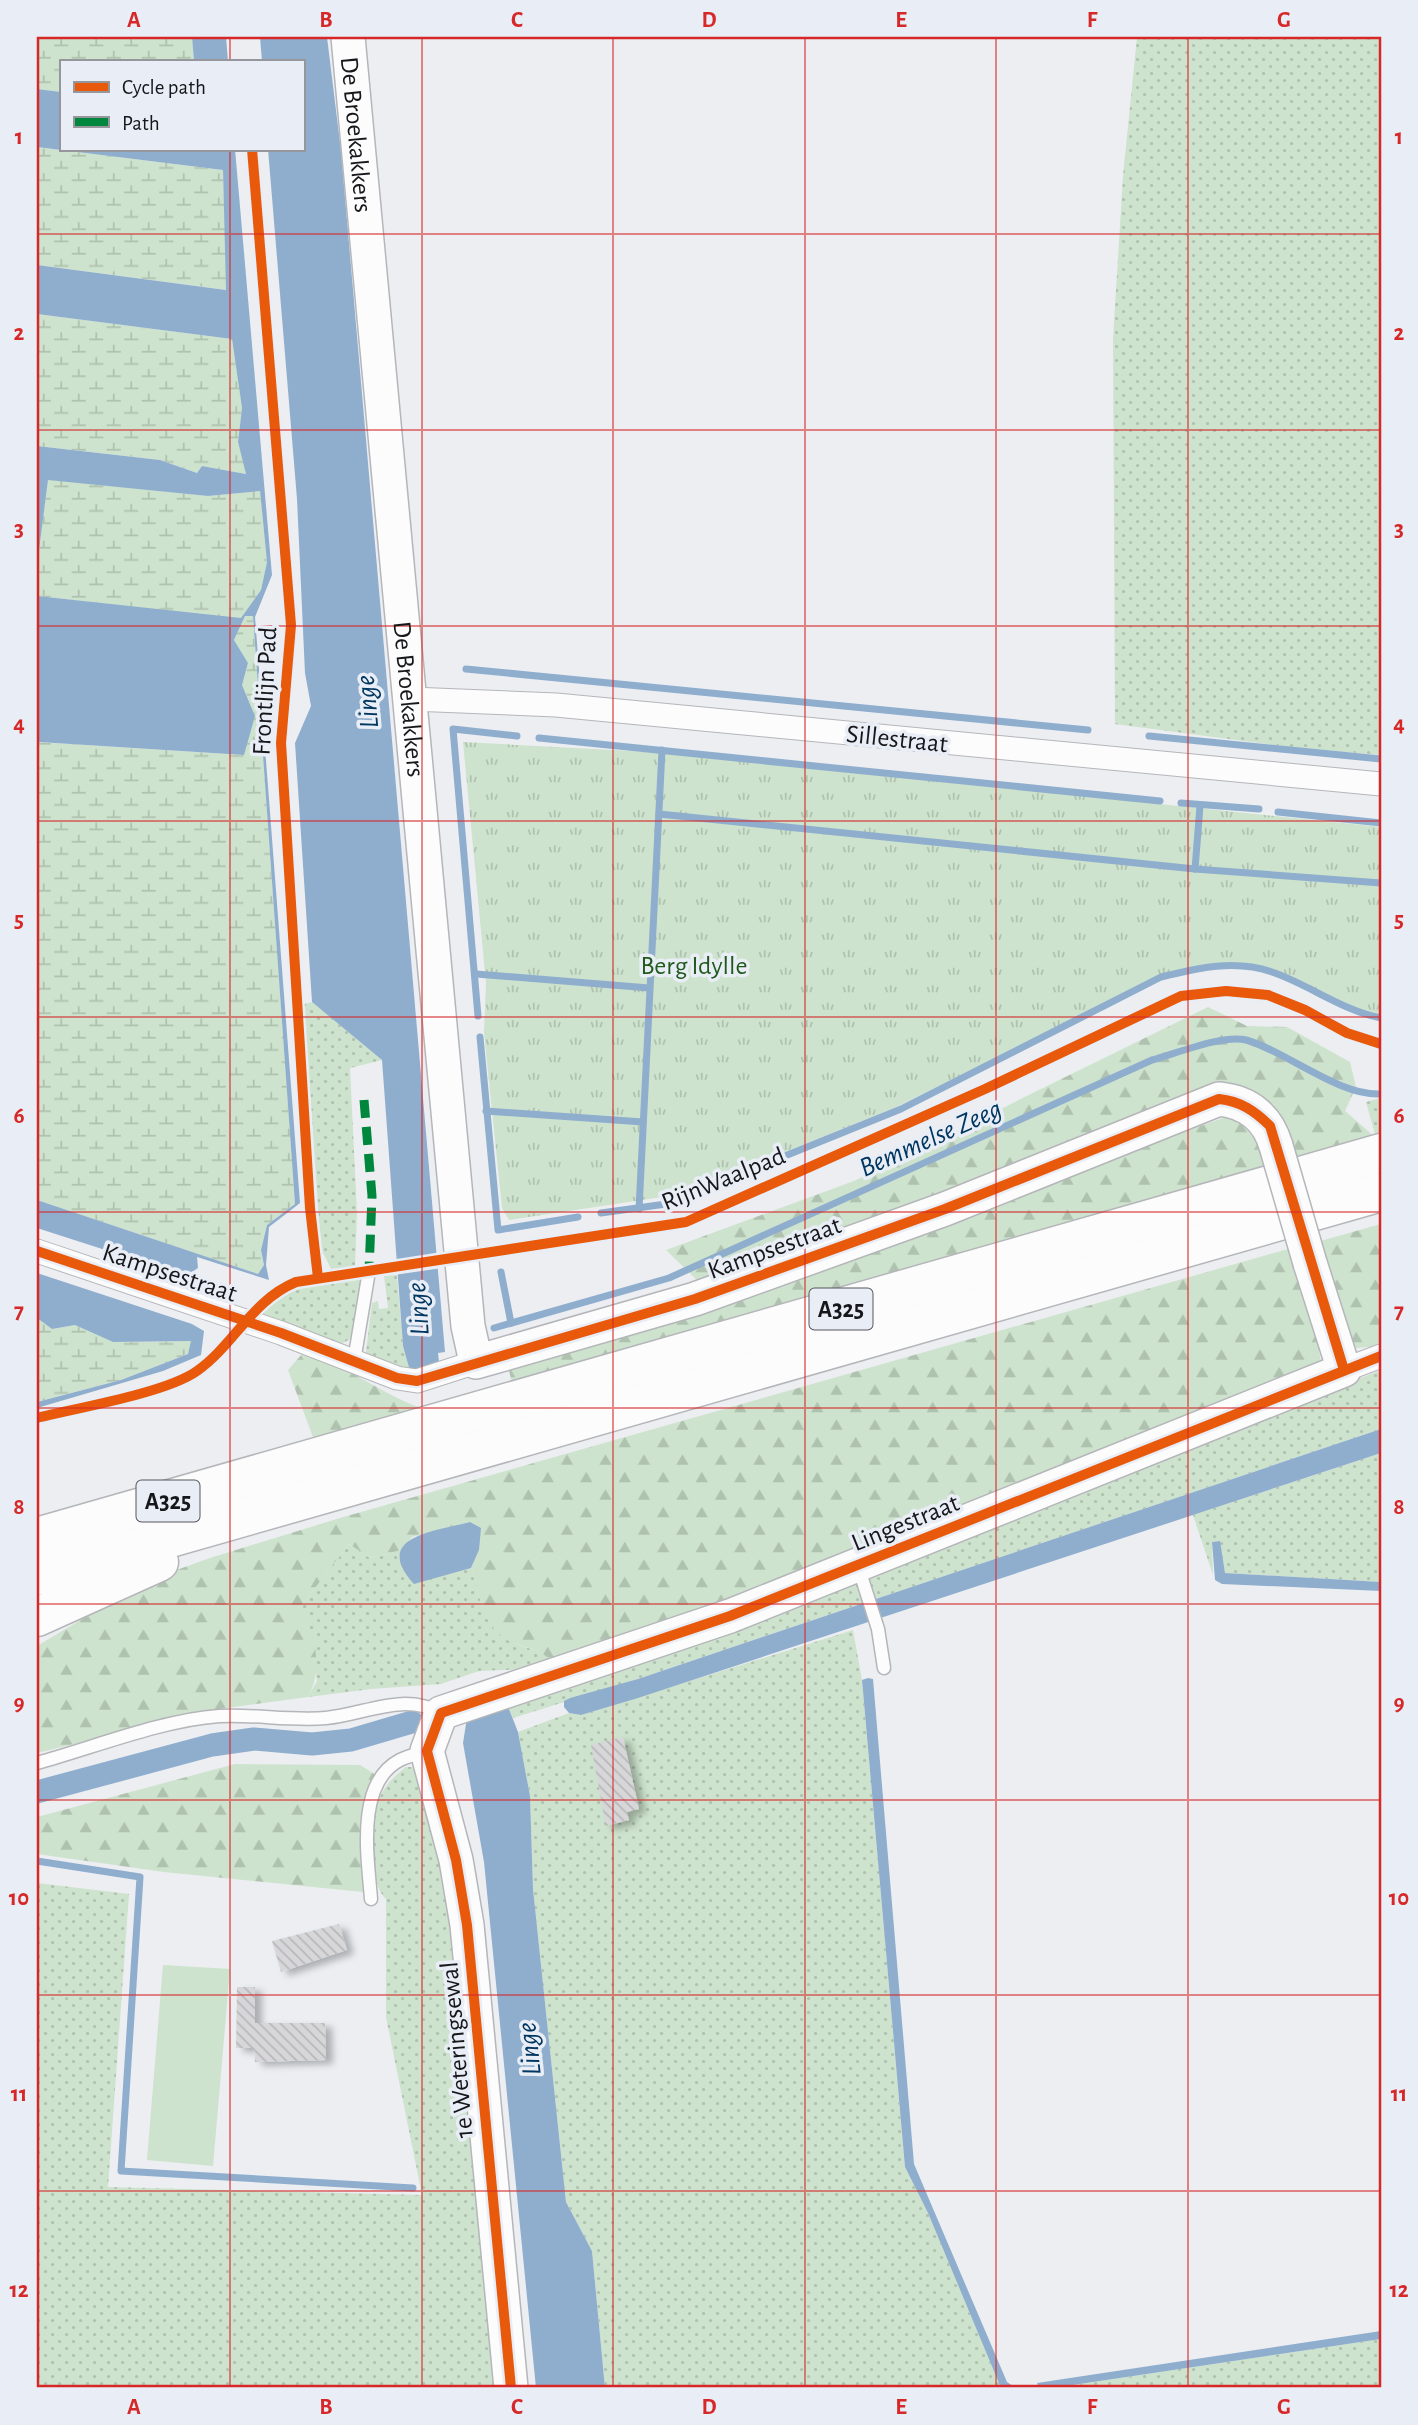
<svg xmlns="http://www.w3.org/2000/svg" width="1418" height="2425" font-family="'Alegreya Sans',sans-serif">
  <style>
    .grass { fill: url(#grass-dots) }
    .forest { fill: url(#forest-firs) }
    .wetland { fill: url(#wetland-marsh) }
    .park { fill: url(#park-tufts) }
    .pitch { fill: #cde3cd }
    .water { fill: #8faece }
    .pier { fill: #eceef2 }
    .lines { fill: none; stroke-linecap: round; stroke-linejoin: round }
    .stream { stroke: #8faece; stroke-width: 7 }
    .canal { stroke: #8faece; stroke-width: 23 }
    .building { fill: url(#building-back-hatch); filter: url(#shadow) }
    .lane-casing { stroke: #b5b6ba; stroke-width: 15 }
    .street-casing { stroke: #b5b6ba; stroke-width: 25 }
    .secondary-casing { stroke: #b5b6ba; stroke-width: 36 }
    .highway-casing { stroke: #b5b6ba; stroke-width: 41 }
    .lane { stroke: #fcfcfd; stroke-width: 12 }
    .street { stroke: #fcfcfd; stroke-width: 23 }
    .secondary { stroke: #fcfcfd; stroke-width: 33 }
    .highway { stroke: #fcfcfd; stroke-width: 38 }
    .secondary-bridge-casing { stroke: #b5b6ba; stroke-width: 36; stroke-linecap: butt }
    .secondary-bridge { stroke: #fcfcfd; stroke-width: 33 }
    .quiet { stroke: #00873e; stroke-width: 9; stroke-dasharray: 18 9; stroke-linecap: butt }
    .cycleway-casing { stroke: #e9edf5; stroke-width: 15 }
    .cycleway { stroke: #e8590c; stroke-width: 10 }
    .grid { fill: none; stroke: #d62828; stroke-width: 2; stroke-opacity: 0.55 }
    .labels { text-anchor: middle; stroke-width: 7; stroke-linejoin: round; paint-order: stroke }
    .shield { fill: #e9edf5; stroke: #55575c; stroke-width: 2 }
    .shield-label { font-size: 24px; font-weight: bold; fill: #16171a }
    .street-label { font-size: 26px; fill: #16171a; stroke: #e9edf5 }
    .park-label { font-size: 26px; fill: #205a1b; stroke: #e9edf5 }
    .water-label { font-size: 28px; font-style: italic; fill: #013660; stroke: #e9edf5 }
    .neatline { fill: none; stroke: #d62828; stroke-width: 2.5 }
    .grid-label { font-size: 23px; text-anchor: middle; font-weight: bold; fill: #d62828 }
  </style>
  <defs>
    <pattern id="grass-dots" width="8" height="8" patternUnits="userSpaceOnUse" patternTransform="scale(1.75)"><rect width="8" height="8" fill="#cde3cd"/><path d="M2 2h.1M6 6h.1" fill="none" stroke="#afc2af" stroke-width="1.8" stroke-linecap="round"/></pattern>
    <pattern id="forest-firs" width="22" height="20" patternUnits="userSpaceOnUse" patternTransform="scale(1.75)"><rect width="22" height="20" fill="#cde3cd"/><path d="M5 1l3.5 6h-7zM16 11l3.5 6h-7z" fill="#afc2af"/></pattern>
    <pattern id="wetland-marsh" width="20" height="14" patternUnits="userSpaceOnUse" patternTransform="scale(1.75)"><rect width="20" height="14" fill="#cde3cd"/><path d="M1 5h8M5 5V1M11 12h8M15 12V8" fill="none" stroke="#afc2af"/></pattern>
    <pattern id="park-tufts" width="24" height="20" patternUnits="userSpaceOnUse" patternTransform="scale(1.75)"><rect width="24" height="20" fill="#cde3cd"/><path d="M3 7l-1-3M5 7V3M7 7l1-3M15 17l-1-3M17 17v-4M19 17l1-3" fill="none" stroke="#afc2af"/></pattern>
    <pattern id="building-back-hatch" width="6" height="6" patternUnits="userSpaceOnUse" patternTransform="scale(1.75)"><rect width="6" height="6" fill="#d7d7da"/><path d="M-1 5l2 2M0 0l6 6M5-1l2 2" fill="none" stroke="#b8b8ba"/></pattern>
    <filter id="shadow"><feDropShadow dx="7" dy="4" stdDeviation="3.5" flood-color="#0004"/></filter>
  </defs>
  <rect width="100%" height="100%" fill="#eceef2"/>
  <g class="grass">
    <polygon points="1137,37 1381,37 1381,755 1288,747 1115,724 1113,339 1123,176"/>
    <polygon points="312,1002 382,1060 350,1068 357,1213 355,1267 331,1269 321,1249 304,1004"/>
    <polygon points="1381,1098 1381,1137 1376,1138 1366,1102"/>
    <polygon points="397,1275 403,1346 410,1371 368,1357 366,1352 372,1303 378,1301 379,1309 388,1308 384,1276"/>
    <path d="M363 1279 352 1338 338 1346 261 1317C278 1283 330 1284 363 1279Z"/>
    <polygon points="1381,1370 1381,1429 638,1679 513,1718 507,1704 855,1576"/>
    <polygon points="1381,1453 1381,1582 1225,1573 1219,1541 1212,1542 1213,1575 1193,1515"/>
    <path d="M349 1544 370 1558 401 1550 399 1558 414 1583 471 1568C479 1593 484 1630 512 1642 536 1654 536 1643 558 1668L479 1671 441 1684 371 1689 308 1697 317 1681 302 1605Z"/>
    <polygon points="853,1630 862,1680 905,2167 928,2213 1001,2388 605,2388 592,2251 566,2202 533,1889 530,1796 518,1732 569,1713 581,1715"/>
    <path d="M406 1767H417L441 1819 501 2388H37V1883L129 1894 108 2187 422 2195 386 2017V1899C367 1880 370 1826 378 1802 383 1787 394 1776 406 1767Z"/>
    <polygon points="1381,2339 1381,2388 1053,2388"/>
  </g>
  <g class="forest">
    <polygon points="1208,1007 1247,1026 1287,1027 1350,1062 1356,1087 1345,1111 1376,1138 1293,1162 1245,1100 705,1288 666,1250 854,1181"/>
    <polygon points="1226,1117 1247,1123 1273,1167 512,1384 509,1370"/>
    <polygon points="1381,1224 1381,1346 1356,1348 1348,1341 1317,1242"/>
    <path d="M1288 1249 1317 1335 1321 1363 558 1668C538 1646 536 1652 511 1642 484 1631 479 1593 471 1568L479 1550 470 1522 412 1537 401 1550 370 1558 349 1544 302 1605C313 1637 325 1666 308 1697L219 1709 37 1753V1646L146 1581 210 1558 340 1518Z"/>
    <path d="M302 1354C348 1363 379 1395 425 1409L314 1440 288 1370Z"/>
    <polygon points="235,1764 360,1765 376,1775 361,1817 363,1892 164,1872 37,1854 37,1817"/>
  </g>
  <g class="wetland">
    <polygon points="37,37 192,37 194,61 61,61 61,92 37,89"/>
    <polygon points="37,147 223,170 227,290 37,265"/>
    <polygon points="37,314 232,339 242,408 238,442 247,474 202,466 197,473 160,460 37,446"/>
    <polygon points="48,479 208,496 260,491 267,562 261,590 241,619 37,596 37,566"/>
    <polygon points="245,616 253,616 295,1204 267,1225 261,1250 264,1265 258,1274 37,1200 38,742 243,755 255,716 242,685 248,663 234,640"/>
    <polygon points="37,1318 52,1329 75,1325 113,1342 192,1341 188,1354 121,1380 37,1402"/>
  </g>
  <path class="park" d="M463 742 669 753 1381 827V1016C1342 1007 1311 981 1272 970 1235 959 1198 967 1161 977L896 1107 682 1194 509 1220 502 1208 484 1033 486 983Z"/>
  <polygon class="pitch" points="163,1965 230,1969 213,2166 147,2160"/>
  <g class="water">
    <polygon points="192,37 226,37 228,61 194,61"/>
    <polygon points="260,37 327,37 341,151 445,1352 438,1353 439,1362 410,1371 403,1346 382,1060 312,1002 295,743 311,706 305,673 297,499 268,149 303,149 303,61 262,61"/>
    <polygon points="37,89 61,92 61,149 235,149 272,575 255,617 300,1203 269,1227 266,1265 269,1280 197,1257 198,1268 186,1276 37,1228 37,1200 258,1274 264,1265 261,1250 267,1225 295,1204 253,616 245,616 234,640 248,663 242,685 255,716 244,755 39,742 37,755 37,596 241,618 261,590 267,562 260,491 208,496 48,480 37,566 37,446 160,460 197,473 202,466 246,474 238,442 242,408 232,339 37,314 37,265 226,290 223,170 37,147"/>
    <polygon points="37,1273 192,1324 204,1331 201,1355 163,1371 37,1408 37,1402 121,1380 188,1354 191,1341 113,1342 75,1325 52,1329 37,1318"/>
    <polygon points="1381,1429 1381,1453 638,1698 581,1715 569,1713 564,1707 564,1701 570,1698 638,1679"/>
    <path d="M470 1522 481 1528 479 1550 471 1568 414 1584C370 1536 437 1531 470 1522Z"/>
    <polygon points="1220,1541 1225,1573 1381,1582 1381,1591 1222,1584 1215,1580 1212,1542"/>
    <polygon points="868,1678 873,1679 914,2164 1007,2382 1016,2388 1001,2388 928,2213 905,2167 862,1680"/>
    <polygon points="507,1704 518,1732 530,1796 533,1889 566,2202 592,2251 605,2388 536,2388 484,1862 463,1743 467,1718"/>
    <polygon points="1381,2331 1381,2339 1053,2388 1039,2388 1037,2383"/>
  </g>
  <polygon class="pier" points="441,1255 442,1268 394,1275 393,1262"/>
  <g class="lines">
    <g class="stream">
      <polyline points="466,669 1088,730"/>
      <polyline points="1149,736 1381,759"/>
      <polyline points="539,738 1160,801"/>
      <polyline points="1181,803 1259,809"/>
      <polyline points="1278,812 1381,823"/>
      <polyline points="659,814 1195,869 1381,883"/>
      <polyline points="1195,869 1200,806"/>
      <polyline points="476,974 649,988"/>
      <polyline points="478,1016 453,729 517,736"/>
      <polyline points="480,1037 498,1230 578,1217"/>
      <polyline points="486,1111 643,1122"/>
      <polyline points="639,1209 662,750"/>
      <path d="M601 1213 666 1204 901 1109 1161 977C1198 968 1235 959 1272 972 1310 985 1341 1010 1381 1018"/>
      <polyline points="501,1272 511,1323"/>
      <path d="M494 1328 669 1278 1152 1060C1175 1054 1224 1034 1246 1040 1286 1051 1338 1096 1381 1094"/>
      <polyline points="37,1861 140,1877 121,2171 413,2188"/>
    </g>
    <polyline class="canal" points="37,1792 212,1745 254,1739 312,1744 351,1740 412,1722"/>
  </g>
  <g class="building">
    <polygon points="623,1737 639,1809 627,1812 629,1820 606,1826 591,1745"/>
    <polygon points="339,1924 347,1950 281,1972 272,1941"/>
    <polygon points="237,1987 255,1987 255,2023 325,2023 326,2060 255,2062 254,2048 236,2048"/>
  </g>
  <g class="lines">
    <defs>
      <g id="lane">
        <polyline points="354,1361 369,1271"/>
        <polyline points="858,1566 878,1629 884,1668"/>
        <path d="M37 1763C92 1748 162 1720 219 1716 254 1714 290 1721 326 1718 366 1714 403 1692 441 1713"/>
        <path d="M371 1899C368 1859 355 1783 400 1760 408 1756 418 1754 427 1751"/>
      </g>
      <g id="street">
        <polyline points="411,699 556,705 1381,784"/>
        <polyline points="37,1251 281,1333 397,1378 417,1381 476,1362"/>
        <polyline points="1344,1370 1381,1356"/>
      </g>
      <g id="secondary">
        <path id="s1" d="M348 37 468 1326 476 1362 695 1299 945 1209 1219 1099C1249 1102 1268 1118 1276 1146"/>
        <polyline points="511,2388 467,1925 456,1860 427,1751 441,1713 730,1616 1344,1370 1310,1263"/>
      </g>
      <g id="highway">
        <polyline points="37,1537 1381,1153"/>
        <polyline points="37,1576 1381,1192"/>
        <polyline points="37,1617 159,1562"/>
      </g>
    </defs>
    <use href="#lane" class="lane-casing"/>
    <use href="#street" class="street-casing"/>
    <use href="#secondary" class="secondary-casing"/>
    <use href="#highway" class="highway-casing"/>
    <use href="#lane" class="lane"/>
    <use href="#street" class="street"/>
    <use href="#secondary" class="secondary"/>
    <use href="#highway" class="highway"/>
    <defs>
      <polyline id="secondary-bridge" points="1276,1146 1310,1263"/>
    </defs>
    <use href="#secondary-bridge" class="secondary-bridge-casing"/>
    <use href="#secondary-bridge" class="secondary-bridge"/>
    <polyline class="quiet" points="364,1100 372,1196 369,1271"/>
    <defs>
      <g id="cycleway">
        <polyline points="252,149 291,625 281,743 310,1208 318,1278"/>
        <path d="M37 1251 281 1333 397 1378 417 1381 695 1299 945 1209 1219 1099C1240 1101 1255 1111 1270 1126L1344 1370"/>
        <path d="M37 1418C77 1408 166 1393 197 1371 234 1345 252 1300 296 1282L686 1222 985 1089 1181 996 1226 991 1268 995 1305 1010 1347 1033 1381 1044"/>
        <polyline points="511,2388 467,1925 456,1860 427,1751 441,1713 730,1616 1381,1356"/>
      </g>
    </defs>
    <use href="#cycleway" class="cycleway-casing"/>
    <use href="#cycleway" class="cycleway"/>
  </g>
  <path class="grid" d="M230 37V61M422 37V2388M613 37V2388M805 37V2388M996 37V2388M1188 37V2388M230 149V2388M37 234H1381M37 430H1381M37 626H1381M37 821H1381M37 1017H1381M37 1212H1381M37 1408H1381M37 1604H1381M37 1800H1381M37 1995H1381M37 2191H1381"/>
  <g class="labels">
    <g class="shield">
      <rect x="809.5" y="1288.5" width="63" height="41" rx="5"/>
      <rect x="136.5" y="1480.5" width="63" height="41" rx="5"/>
    </g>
    <g class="shield-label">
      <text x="841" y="1317">A325</text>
      <text x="168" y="1509">A325</text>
    </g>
    <g class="street-label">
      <text dy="9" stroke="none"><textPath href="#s1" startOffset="98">De Broekakkers</textPath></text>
      <text transform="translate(264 691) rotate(-87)" y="9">Frontlijn Pad</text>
      <text dy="9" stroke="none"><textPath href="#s1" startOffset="665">De Broekakkers</textPath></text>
      <text transform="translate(897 738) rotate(6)" y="9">Sillestraat</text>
      <text transform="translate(723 1178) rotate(-22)" y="9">RijnWaalpad</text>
      <text transform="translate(774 1247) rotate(-20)" y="9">Kampsestraat</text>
      <text transform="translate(170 1272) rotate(18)" y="9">Kampsestraat</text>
      <text transform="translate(905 1522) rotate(-22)" y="9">Lingestraat</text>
      <text transform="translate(456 2050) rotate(-95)" y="9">1e Weteringsewal</text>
    </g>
    <g class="park-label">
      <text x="694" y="974">Berg Idylle</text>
    </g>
    <g class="water-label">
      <text transform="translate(366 702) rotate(-95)" y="10">Linge</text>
      <text transform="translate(930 1137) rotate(-24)" y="10">Bemmelse Zeeg</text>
      <text transform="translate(417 1309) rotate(-94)" y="10">Linge</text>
      <text transform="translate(528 2049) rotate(-96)" y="10">Linge</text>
    </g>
  </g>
  <rect width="1418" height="2425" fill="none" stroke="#e9edf5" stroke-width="77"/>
  <rect x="60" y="60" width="245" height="91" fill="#e9edf5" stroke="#95979d" stroke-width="2"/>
  <rect x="74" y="82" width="35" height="10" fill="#e8590c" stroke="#95979d" stroke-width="2"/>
  <text x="122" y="94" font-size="21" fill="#16171a">Cycle path</text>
  <rect x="74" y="117" width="35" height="10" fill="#00873e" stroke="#95979d" stroke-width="2"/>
  <text x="122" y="130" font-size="21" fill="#16171a">Path</text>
  <rect x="38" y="38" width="1342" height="2348" class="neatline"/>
  <g class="grid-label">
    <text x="134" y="27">A</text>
    <text x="326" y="27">B</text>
    <text x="517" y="27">C</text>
    <text x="709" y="27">D</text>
    <text x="901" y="27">E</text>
    <text x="1092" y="27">F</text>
    <text x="1284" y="27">G</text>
    <text x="19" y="144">1</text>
    <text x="1399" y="144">1</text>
    <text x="19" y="340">2</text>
    <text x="1399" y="340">2</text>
    <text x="19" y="536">3</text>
    <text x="1399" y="536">3</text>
    <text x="19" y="731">4</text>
    <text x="1399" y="731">4</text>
    <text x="19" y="927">5</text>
    <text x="1399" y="927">5</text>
    <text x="19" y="1123">6</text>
    <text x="1399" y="1123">6</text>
    <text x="19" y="1318">7</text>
    <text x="1399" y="1318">7</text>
    <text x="19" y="1514">8</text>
    <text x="1399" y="1514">8</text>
    <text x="19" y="1710">9</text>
    <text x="1399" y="1710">9</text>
    <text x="19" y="1905">10</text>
    <text x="1399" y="1905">10</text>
    <text x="19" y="2101">11</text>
    <text x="1399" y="2101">11</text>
    <text x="19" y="2297">12</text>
    <text x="1399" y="2297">12</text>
    <text x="134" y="2414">A</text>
    <text x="326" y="2414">B</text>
    <text x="517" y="2414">C</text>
    <text x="709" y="2414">D</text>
    <text x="901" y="2414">E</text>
    <text x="1092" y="2414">F</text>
    <text x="1284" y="2414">G</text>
  </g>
</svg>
